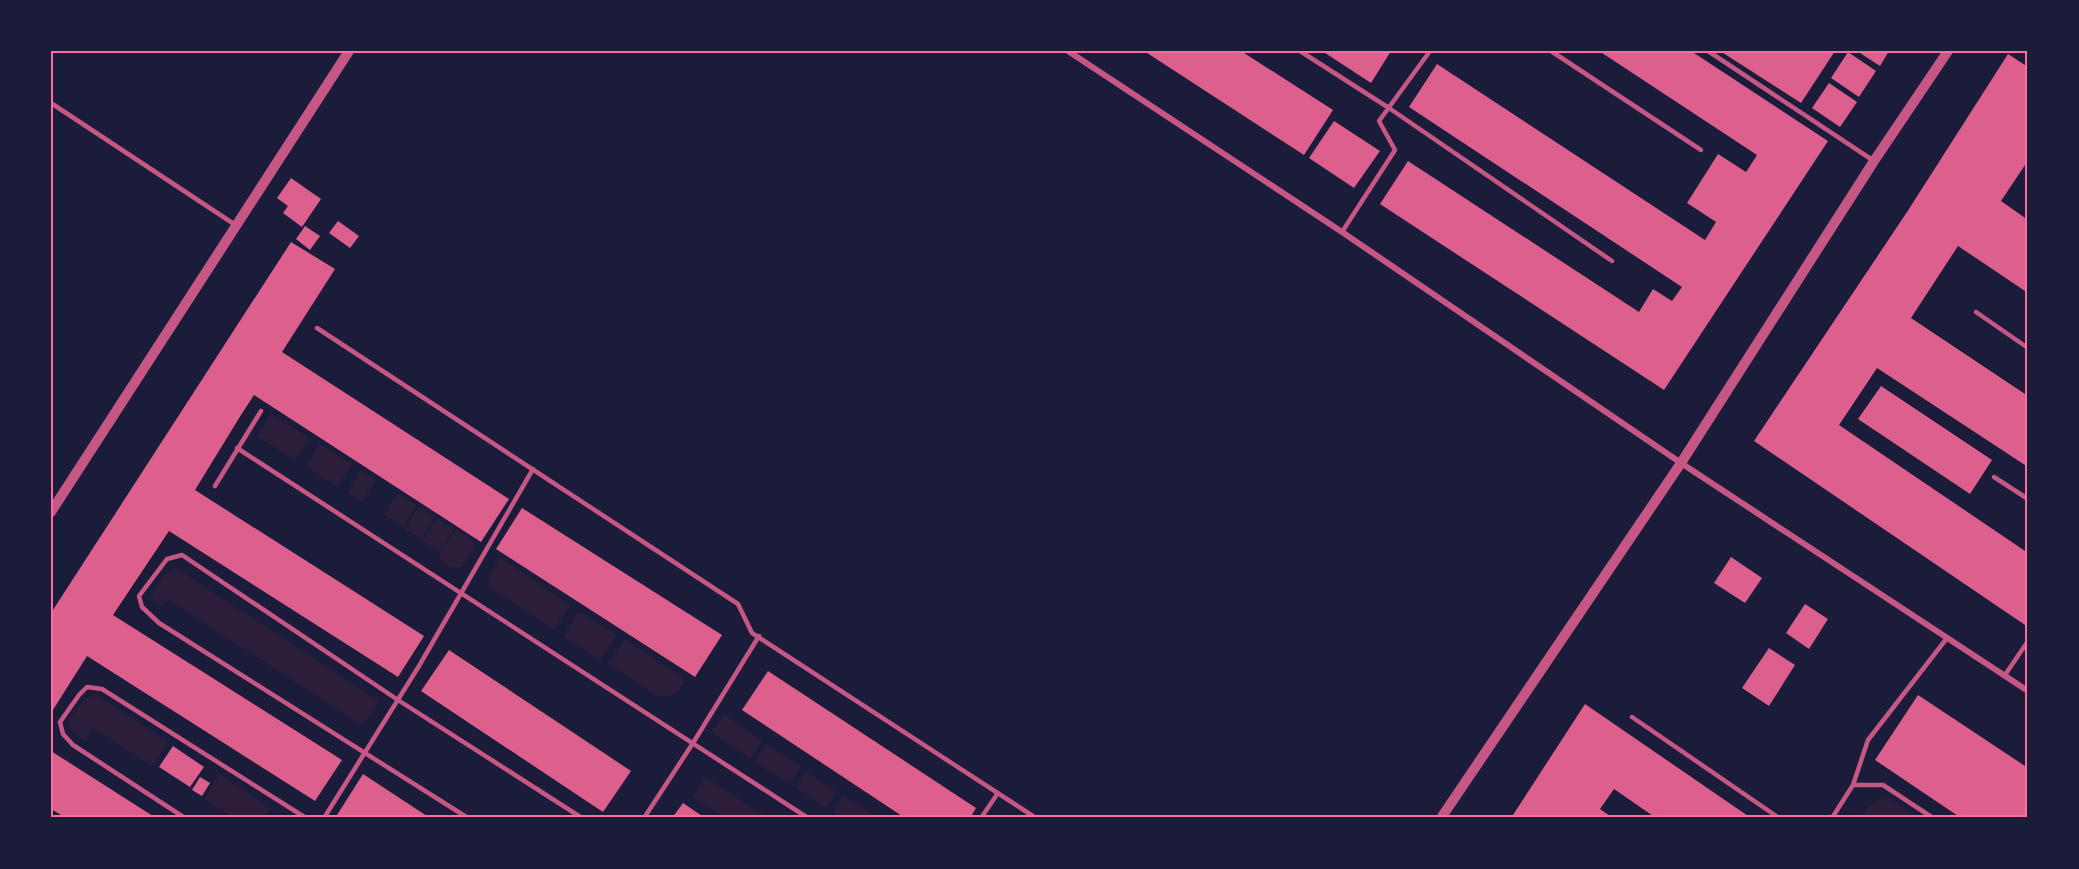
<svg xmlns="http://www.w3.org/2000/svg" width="2079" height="869" font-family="Lato,sans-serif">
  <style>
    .green { fill: #2a1e3b }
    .building { fill: #dd5f8e }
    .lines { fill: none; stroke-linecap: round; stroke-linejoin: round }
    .service { stroke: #c65784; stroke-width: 4.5 }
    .minor { stroke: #c65784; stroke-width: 6 }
    .tertiary { stroke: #c65784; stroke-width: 10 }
    .neatline { fill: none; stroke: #ff6b9d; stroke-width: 2 }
  </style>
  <rect width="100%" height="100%" fill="#1b1b3a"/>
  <g class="green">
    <polygon points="271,413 310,438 295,460 257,436"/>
    <polygon points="319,444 352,464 338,487 306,467"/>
    <polygon points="360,470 376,480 362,502 347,492"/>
    <polygon points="398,493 416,506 404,526 384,515"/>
    <polygon points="419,506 435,516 421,539 405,529"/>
    <polygon points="437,518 454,529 439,552 422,542"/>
    <polygon points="456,529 476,543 462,567 449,567 439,559 440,553"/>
    <polygon points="500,557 570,605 554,630 489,586 488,578"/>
    <polygon points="175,567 379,701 363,726 167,599 162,607 150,598 161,579"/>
    <polygon points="579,611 617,635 600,660 563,636"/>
    <polygon points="624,639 686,680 678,691 671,696 664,697 655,695 608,663"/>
    <polygon points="95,694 168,741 156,761 150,765 94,728 88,734 86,742 70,729 69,718 85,699"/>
    <polygon points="724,714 762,741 750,759 711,732"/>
    <polygon points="766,744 801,766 789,784 755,762"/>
    <polygon points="806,771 837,792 826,808 795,787"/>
    <polygon points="220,774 271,809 264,818 233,818 204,799"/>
    <polygon points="704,779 709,779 768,818 724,818 692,797"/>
    <polygon points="843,795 873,815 871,818 842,818 833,812"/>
    <polygon points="1882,798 1889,798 1919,818 1861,818 1870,806"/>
  </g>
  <g class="building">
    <polygon points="1144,51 1241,51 1333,110 1304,155"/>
    <polygon points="1322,51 1391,51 1371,83"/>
    <polygon points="1599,51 1691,51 1828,141 1664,390 1380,204 1408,161 1639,312 1653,289 1672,301 1682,287 1409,107 1437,64 1705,240 1716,222 1687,203 1718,154 1746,172 1757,155"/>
    <polygon points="1720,51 1835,51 1801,103"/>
    <polygon points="1857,51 1889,51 1880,66"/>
    <polygon points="1848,52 1876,71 1859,97 1831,78"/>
    <polygon points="2008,54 2028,67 2028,167 2025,165 2001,201 2028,220 2028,293 1958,246 1911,318 2028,396 2028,467 1877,368 1839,425 2028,553 2028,627 1754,441 1907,212"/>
    <polygon points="1829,83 1857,102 1840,127 1812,108"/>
    <polygon points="1334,121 1380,151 1354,188 1309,158"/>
    <polygon points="291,178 321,199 302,227 283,213 288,206 277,198"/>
    <polygon points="338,221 359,236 350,248 329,233"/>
    <polygon points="305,226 320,236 310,250 296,239"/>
    <polygon points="291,242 335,269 282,352 509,499 481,542 254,395 241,415 195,490 424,636 398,677 169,531 113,615 342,760 315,801 87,656 51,713 51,613"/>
    <polygon points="1881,386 1992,460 1970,494 1858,419"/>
    <polygon points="522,508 722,635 695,677 496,549"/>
    <polygon points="1731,557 1762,578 1745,603 1714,583"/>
    <polygon points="1805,604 1828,619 1809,649 1786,633"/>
    <polygon points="1769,648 1795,665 1769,706 1742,688"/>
    <polygon points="449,650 631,771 603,812 421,691"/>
    <polygon points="768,671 976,808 970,818 905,818 742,710"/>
    <polygon points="1918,695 2028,768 2028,818 1961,818 1875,760"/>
    <polygon points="1585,704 1751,818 1656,818 1614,789 1600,809 1613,818 1511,818"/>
    <polygon points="173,746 204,767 190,787 159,767"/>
    <polygon points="51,751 156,818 66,818 51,809"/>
    <polygon points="363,774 430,818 341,818 337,815"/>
    <polygon points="200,777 210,783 202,796 192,790"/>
    <polygon points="683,803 705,818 672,818"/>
  </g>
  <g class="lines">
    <g class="service">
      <polyline points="1300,51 1389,108 1612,261"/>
      <polyline points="1551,51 1701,150"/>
      <polyline points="1708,51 1874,161"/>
      <polyline points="51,103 237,226"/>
      <polyline points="1342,232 1395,150 1379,121 1430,51"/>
      <polyline points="1976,312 2028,348"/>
      <polyline points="317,328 738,604 752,633 1036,818"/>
      <polyline points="237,448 808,818"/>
      <polyline points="1994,477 2028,499"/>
      <polyline points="215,486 261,411"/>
      <polyline points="2005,675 2028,641"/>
      <polyline points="1632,717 1779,818"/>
      <polyline points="1853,785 1883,785 1933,818"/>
      <polyline points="185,818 73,745 63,734 60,722 79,695 87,687 102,689 306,818"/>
      <polyline points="324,818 419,666 533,469"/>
      <polyline points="468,818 159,623 142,607 139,596 167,559 182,555 398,700 582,818"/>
      <polyline points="644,818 693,743 759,636"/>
      <polyline points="981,818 998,793"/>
      <polyline points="1832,818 1853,785 1868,740 1947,638"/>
    </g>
    <polyline class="minor" points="1068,51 1342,232 1681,463 2028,691"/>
    <g class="tertiary">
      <polyline points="51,512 349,51"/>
      <polyline points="1441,818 1681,463 1874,161 1948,51"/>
    </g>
  </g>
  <rect width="2079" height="869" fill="none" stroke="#1b1b3a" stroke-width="105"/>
  <rect x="52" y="52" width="1974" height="764" class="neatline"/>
</svg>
